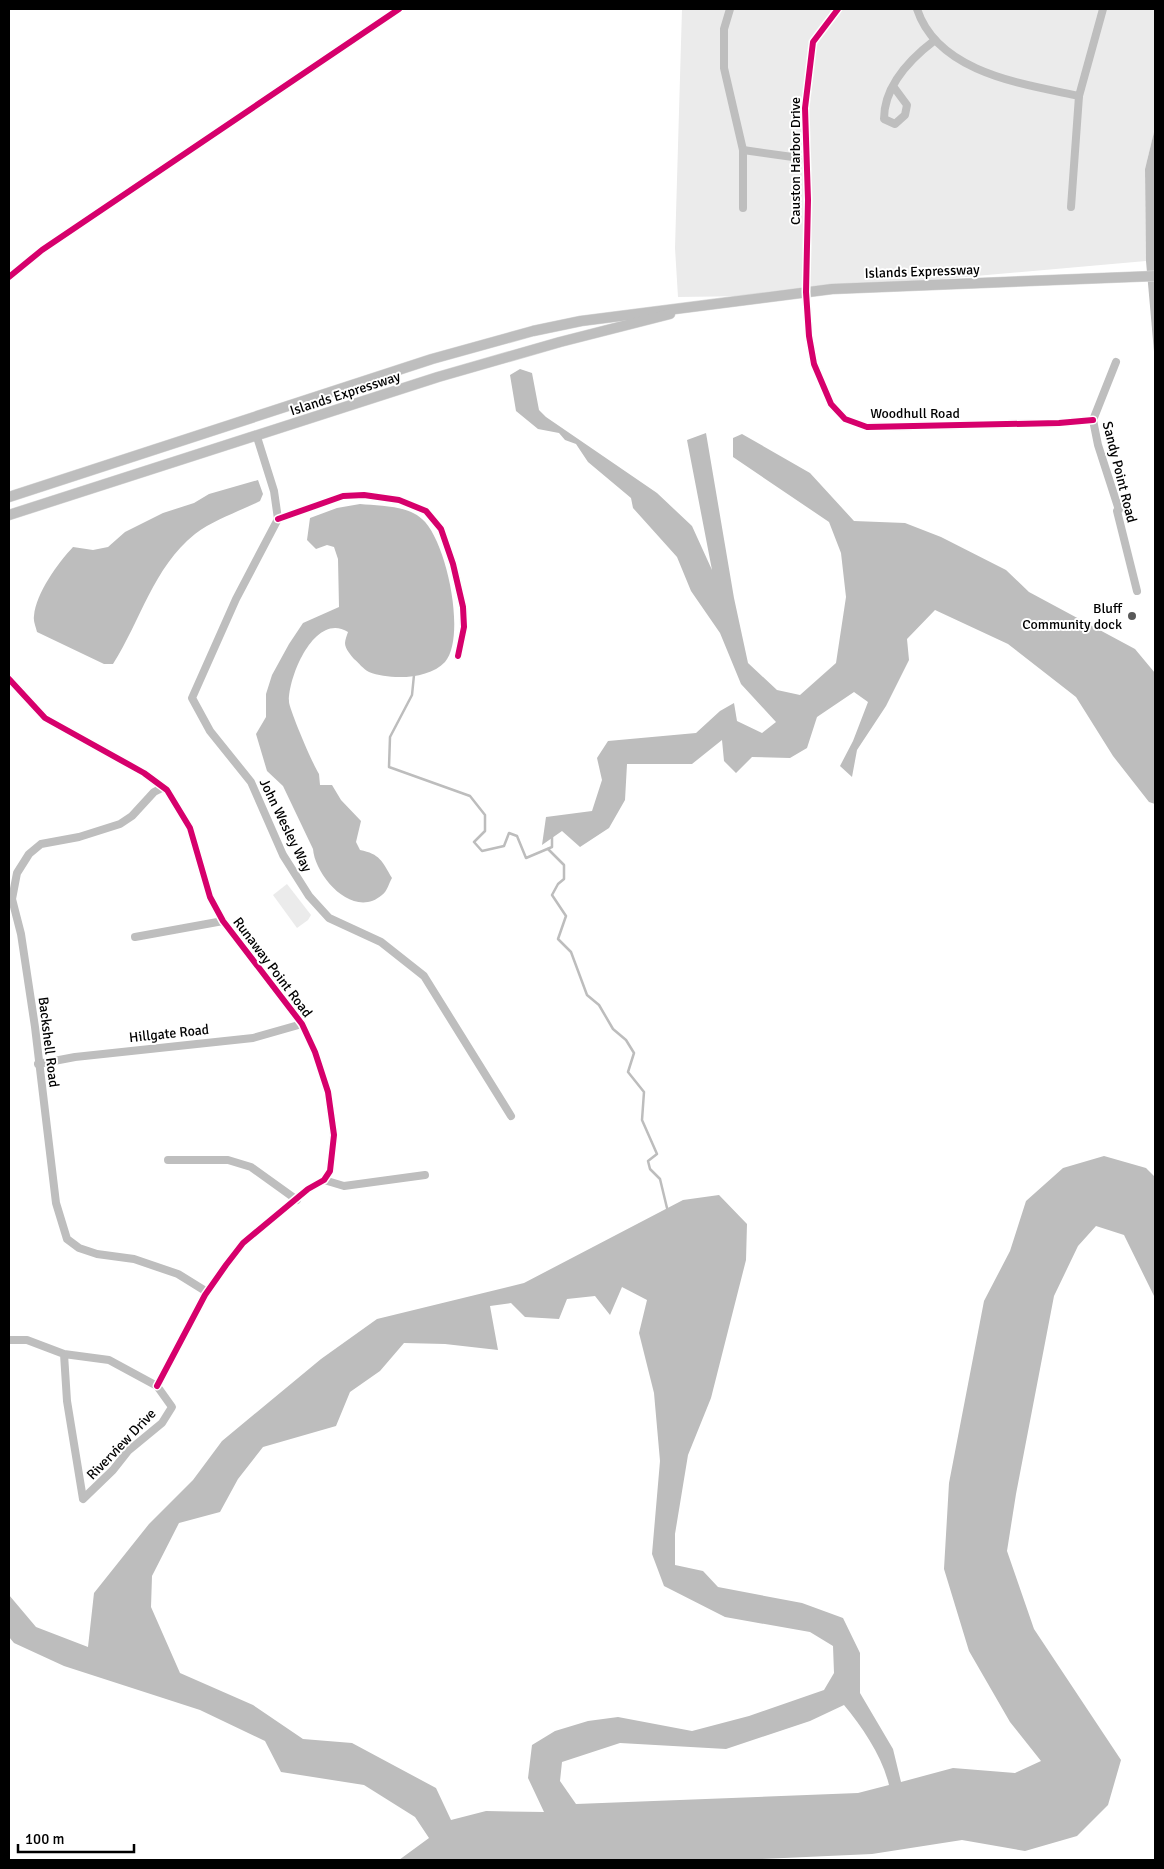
<svg xmlns="http://www.w3.org/2000/svg" width="1164" height="1869" font-family="Signika,sans-serif">
  <style>
    .green { fill: #ebebeb }
    .water { fill: #bdbdbd; fill-rule: evenodd }
    .lines { fill: none; stroke-linecap: round; stroke-linejoin: round }
    .stream { stroke: #bdbdbd; stroke-width: 2.5 }
    .major-casing { stroke: #dbdbdb; stroke-width: 11 }
    .minor { stroke: #bebebe; stroke-width: 8 }
    .major { stroke: #bebebe; stroke-width: 10 }
    .cycleway-casing { stroke: #fff; stroke-width: 9 }
    .cycleway { stroke: #d6006c; stroke-width: 6 }
    .poi-dot { fill: #595959; stroke: #fff; stroke-width: 2 }
    .labels { text-anchor: middle; stroke-width: 4; stroke-linejoin: round; paint-order: stroke }
    .street-label { font-size: 14px; fill: #000; stroke: #fff }
    .poi-label { font-size: 14px; fill: #000; stroke: #fff; text-anchor: end }
  </style>
  <rect width="100%" height="100%" fill="#fff"/>
  <g class="green">
    <polygon points="682,9 1155,9 1155,128 1145,169 1146,261 751,296 678,297 675,248"/>
    <polygon points="287,884 311,915 308,920 297,928 273,895"/>
  </g>
  <g class="water">
    <polygon points="1155,128 1155,363 1146,261 1145,169"/>
    <polygon points="520,369 532,373 539,410 546,417 657,493 692,526 712,570 687,440 706,433 734,598 748,663 777,690 800,695 836,663 846,597 841,553 829,522 733,457 733,438 742,434 810,473 854,521 905,523 941,537 1006,570 1029,592 1135,649 1155,673 1155,804 1149,802 1113,756 1076,697 1008,644 935,610 907,639 909,660 886,706 857,750 852,777 840,766 853,741 868,702 854,692 817,717 807,748 790,758 752,757 736,773 724,761 722,740 692,764 627,764 625,800 609,828 580,847 562,831 542,845 546,817 592,811 602,780 597,758 608,741 696,733 720,711 734,703 737,721 762,733 776,722 741,684 720,633 691,591 677,557 633,508 631,498 588,462 576,444 565,440 559,433 538,429 516,411 510,375"/>
    <path d="M258 480 263 494 260 501C238 512 215 519 195 534 153 568 141 620 113 664H104L37 632C36 627 33 621 34 616 36 593 58 563 73 547L93 550 108 547 125 532 163 513 194 503 209 494Z"/>
    <path d="M360 504C379 506 407 505 422 519 446 539 467 636 445 662 428 680 390 680 369 672 363 669 359 663 354 659 351 655 345 649 345 643 345 640 347 635 348 632 315 611 288 677 289 702 290 711 313 765 319 774L320 785H332L341 800 361 821 356 842 360 850C380 854 382 861 392 878 389 883 387 892 382 895 353 920 315 876 313 849L283 786 267 771 256 734 266 717V694L272 675 289 644 303 623 339 607 338 559 334 547 327 545 316 549 307 540 310 518 337 508Z"/>
    <path d="M1104 1156 1146 1168 1155 1177V1298L1124 1235 1096 1226 1078 1246 1054 1296 1016 1494 1007 1551 1034 1629 1121 1760 1108 1805 1077 1836 1025 1851 962 1840 872 1854 740 1860H399L429 1838 415 1817 364 1785 281 1772 265 1741 200 1710 64 1666 14 1643 9 1637V1595L36 1627 88 1647 94 1593 149 1524 193 1480 222 1441 321 1359 377 1319 524 1283 683 1200 719 1195 747 1224 746 1260 711 1398 688 1455 675 1534V1565L703 1571 718 1587 802 1603 843 1618 860 1653V1693L893 1749 901 1782 953 1768 1015 1773 1041 1761 1010 1722 969 1651 944 1569 949 1483 984 1301 1010 1251 1026 1201 1063 1168ZM622 1287 647 1300 639 1333 654 1393 660 1461 652 1554 664 1586 725 1617 810 1632 833 1646 834 1673 824 1690 749 1716 692 1731 618 1717 588 1721 555 1731 532 1745 528 1778 544 1812 486 1811 451 1820 436 1788 352 1743 303 1739 253 1705 180 1673 151 1607 152 1576 179 1523 220 1512 238 1479 263 1447 336 1426 350 1392 380 1371 404 1343 445 1344 498 1350 490 1306 511 1303 525 1317 559 1319 567 1299 595 1296 610 1315ZM844 1705C863 1728 882 1756 889 1785L858 1793 576 1804 560 1781 562 1762 620 1743 726 1749 810 1721Z"/>
  </g>
  <g class="lines">
    <g class="stream">
      <polyline points="414,675 412,695 390,737 389,767 470,796 485,815 485,831 474,842 482,851 504,846 509,833 517,836 526,858 552,847 552,837"/>
      <polyline points="548,849 564,865 564,879 558,884 552,895 566,916 558,939 571,952 587,995 599,1005 613,1029 626,1040 634,1053 628,1072 644,1092 642,1120 657,1154 648,1161 650,1169 660,1179 667,1208"/>
    </g>
    <defs>
      <g id="major">
        <polyline points="9,497 432,359 533,331 581,321 832,289 1155,276"/>
        <polyline points="9,515 438,377 560,342 670,314"/>
      </g>
    </defs>
    <use href="#major" class="major-casing"/>
    <g class="minor">
      <polyline points="730,9 724,29 724,68 743,150 743,208"/>
      <polyline points="838,9 813,42 805,108 808,200 806,292 809,336 814,364 831,404 845,419 867,427 1059,423 1093,420"/>
      <path d="M917 9C938 73 1023 84 1079 96"/>
      <path d="M893 86 907 105 905 115 895 124 884 119C884 86 910 59 935 40"/>
      <polyline points="743,150 807,159"/>
      <polyline points="1071,207 1079,96 1103,9"/>
      <polyline points="9,277 42,250 399,9"/>
      <polyline points="1116,362 1093,420 1098,445 1119,510 1117,511 1137,591"/>
      <polyline points="257,437 274,491 278,519 236,599 192,698 210,731 251,782 283,855 309,896 329,918 381,942 424,976 511,1116"/>
      <polyline points="278,519 343,496 364,495 399,500 426,511 441,529 453,564 463,607 464,627 458,656"/>
      <polyline points="9,679 45,718 144,773 167,790 190,828 210,897 223,921 302,1024 315,1052 328,1092 334,1135 330,1171 324,1180 308,1189 243,1243 226,1265 205,1295 157,1386"/>
      <polyline points="162,788 154,792 132,816 120,824 79,837 41,844 29,854 17,873 12,899 21,934 35,1027 56,1203 67,1239 79,1248 97,1254 134,1259 178,1274 207,1292"/>
      <polyline points="135,937 223,921"/>
      <polyline points="38,1064 75,1057 253,1038 302,1024"/>
      <polyline points="168,1160 228,1160 251,1167 297,1200"/>
      <polyline points="324,1180 344,1186 425,1175"/>
      <polyline points="9,1340 27,1340 64,1354 109,1360 157,1386 172,1407 162,1423 128,1451 113,1470 83,1499 67,1401 64,1354"/>
    </g>
    <use href="#major" class="major"/>
    <defs>
      <g id="cycleway">
        <polyline points="838,9 813,42 805,108 808,200 806,292 809,336 814,364 831,404 845,419 867,427 1059,423 1093,420"/>
        <polyline points="9,277 42,250 399,9"/>
        <polyline points="278,519 343,496 364,495 399,500 426,511 441,529 453,564 463,607 464,627 458,656"/>
        <polyline points="9,679 45,718 144,773 167,790 190,828 210,897 223,921 302,1024 315,1052 328,1092 334,1135 330,1171 324,1180 308,1189 243,1243 226,1265 205,1295 157,1386"/>
      </g>
    </defs>
    <use href="#cycleway" class="cycleway-casing"/>
    <use href="#cycleway" class="cycleway"/>
  </g>
  <circle class="poi-dot" cx="1132" cy="616" r="5"/>
  <g class="labels">
    <g class="street-label">
      <text transform="translate(795 161) rotate(-90)" y="5">Causton Harbor Drive</text>
      <text transform="translate(922 271) rotate(-2)" y="5">Islands Expressway</text>
      <text transform="translate(345 393) rotate(-18)" y="5">Islands Expressway</text>
      <text x="915" y="418">Woodhull Road</text>
      <text transform="translate(1120 472) rotate(76)" y="5">Sandy Point Road</text>
      <text transform="translate(286 825) rotate(64)" y="5">John Wesley Way</text>
      <text transform="translate(273 967) rotate(53)" y="5">Runaway Point Road</text>
      <text transform="translate(169 1033) rotate(-6)" y="5">Hillgate Road</text>
      <text transform="translate(49 1042) rotate(83)" y="5">Backshell Road</text>
      <text transform="translate(121 1444) rotate(-46)" y="5">Riverview Drive</text>
    </g>
    <g class="poi-label">
      <text x="1122" y="613">Bluff<tspan x="1122" dy="16">Community dock</tspan></text>
    </g>
  </g>
  <rect width="1164" height="1869" fill="none" stroke="#000000" stroke-width="20"/>
  <path d="M18 1844v8h116v-8" fill="none" stroke="#000000" stroke-width="2.5"/>
  <text x="25" y="1844" font-size="15" fill="#000000" stroke="#ffffff" stroke-width="4" paint-order="stroke">100 m</text>
</svg>
